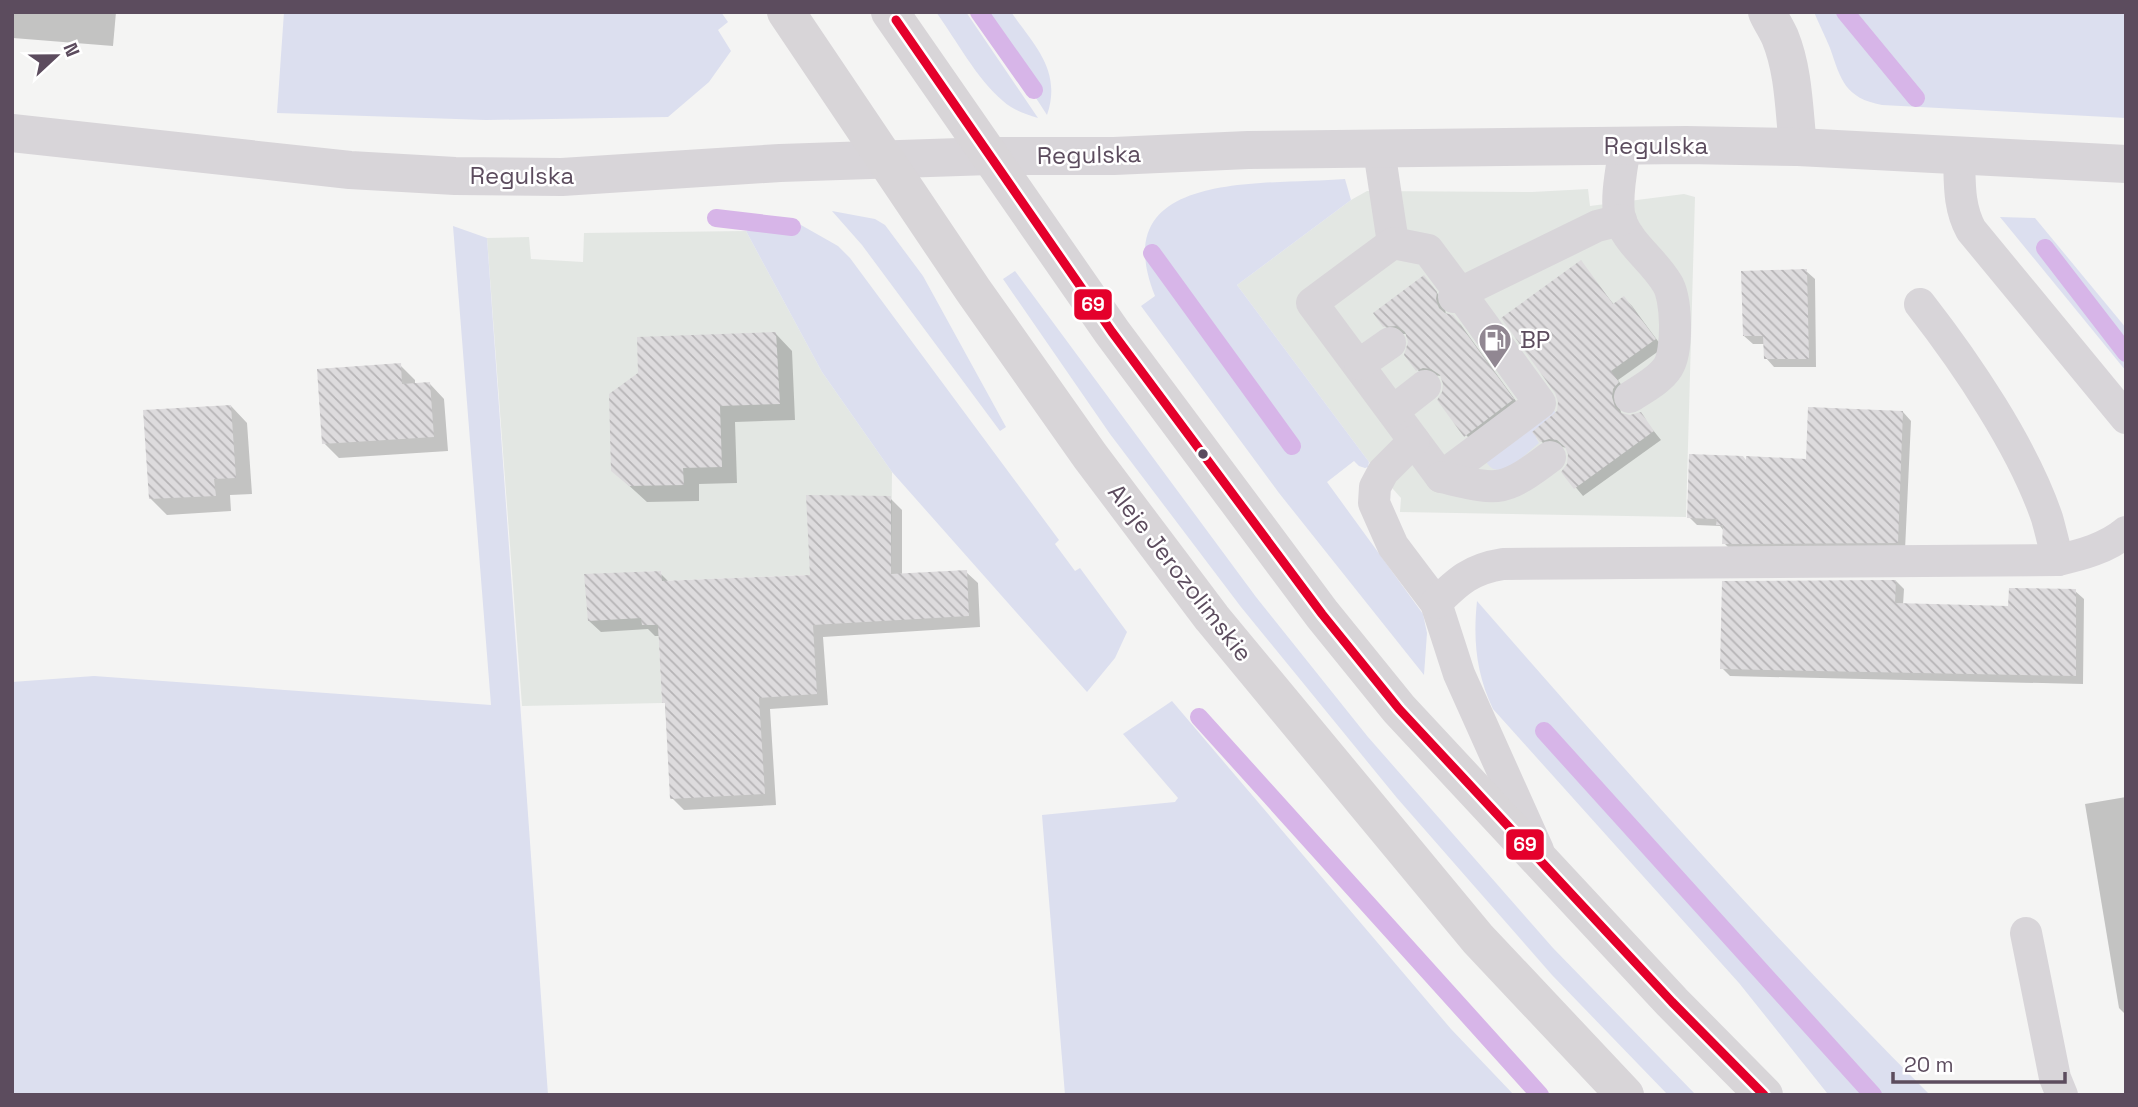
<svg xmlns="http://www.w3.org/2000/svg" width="2138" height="1107" font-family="'Space Grotesk',sans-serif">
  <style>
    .commercial { fill: #e3e7e3 }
    .grass { fill: #dcdfef }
    .shadow { fill: #0003 }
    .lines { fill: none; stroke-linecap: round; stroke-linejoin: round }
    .stream { stroke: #d7b5e8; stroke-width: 18 }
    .building { fill: url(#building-back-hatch) }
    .service { stroke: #d8d5d9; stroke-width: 32 }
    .minor { stroke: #d8d5d9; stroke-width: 38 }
    .tertiary { stroke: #d8d5d9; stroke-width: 38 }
    .secondary { stroke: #d8d5d8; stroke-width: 38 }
    .bus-1-casing { stroke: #fff; stroke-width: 14 }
    .bus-1 { stroke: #e4002b; stroke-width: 9 }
    .bus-dot { fill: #5c4c5e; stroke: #fff; stroke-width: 2.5 }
    .labels { text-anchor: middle; stroke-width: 5; stroke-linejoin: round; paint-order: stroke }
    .street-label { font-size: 24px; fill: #5c4c5e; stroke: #fff }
    .poi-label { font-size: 24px; fill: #5c4c5e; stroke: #fff; text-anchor: start }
    .line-badge { stroke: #fff; stroke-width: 2.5 }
    .badge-label { font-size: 19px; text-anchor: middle; font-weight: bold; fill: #fff }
  </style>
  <defs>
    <pattern id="building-back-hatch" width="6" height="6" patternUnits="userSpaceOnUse" patternTransform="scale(1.75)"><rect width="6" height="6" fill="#dddbdd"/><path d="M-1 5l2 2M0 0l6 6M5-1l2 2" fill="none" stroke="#b6b4b6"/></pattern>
  </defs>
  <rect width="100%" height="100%" fill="#f4f4f3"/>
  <g class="commercial">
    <polygon points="1588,189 1590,206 1684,194 1695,197 1686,517 1400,512 1401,498 1369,462 1237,285 1351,200 1367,191 1532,192"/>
    <polygon points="746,231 822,372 892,472 891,574 809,575 662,581 661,571 639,572 642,625 658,625 662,703 522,706 487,238 529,237 531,259 583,262 584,233"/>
  </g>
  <g class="grass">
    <polygon points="284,12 721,12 728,22 718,30 731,51 709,82 668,117 486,120 277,113"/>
    <path d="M936 12H966L1038 118C1025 114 1013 110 1003 101 976 78 957 41 936 12Z"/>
    <path d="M980 12H1011C1035 46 1062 71 1047 115Z"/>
    <path d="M1814 12H2126V118L1882 105C1845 98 1841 80 1830 48 1825 36 1819 24 1814 12Z"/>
    <path d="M1345 179 1351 200 1237 285 1369 462 1368 467 1365 468 1359 466 1354 461 1327 482 1423 614 1427 633 1424 675 1279 493 1141 306 1155 296C1103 167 1269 186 1345 179Z"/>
    <polygon points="832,211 875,219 885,225 923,276 1006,427 1000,431 862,245"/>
    <polygon points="2000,217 2035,218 2126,328 2126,371"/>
    <polygon points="801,225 838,246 850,258 1059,540 1055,544 1075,571 1080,568 1127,632 1115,658 1087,692 892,472 822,372 746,231"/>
    <polygon points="453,226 487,238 548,1095 12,1095 12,682 94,676 491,705"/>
    <polygon points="1015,271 1256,597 1368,737 1553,948 1696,1095 1668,1095 1552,975 1397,798 1241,607 1110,434 1003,279"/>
    <path d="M1549 404 1561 420 1536 438 1539 443C1526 453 1498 485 1486 461Z"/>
    <path d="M1477 601C1624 769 1772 937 1930 1095H1829L1827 1093 1739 983 1493 709C1476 673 1473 640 1477 601Z"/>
    <polygon points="1172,701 1451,1029 1514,1095 1065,1095 1042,815 1175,802 1178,798 1123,734"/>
  </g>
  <g class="shadow">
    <polygon points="12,12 116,12 113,46 13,38"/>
    <polygon points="1581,263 1615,306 1624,298 1632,306 1663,348 1618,380 1626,392 1619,406 1622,415 1630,417 1640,414 1661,440 1583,496 1563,472 1569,464 1570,454 1567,448 1558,446 1549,449 1541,441 1558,412"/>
    <polygon points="1806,271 1815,279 1816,367 1774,367 1766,358 1765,344 1753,344 1744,336"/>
    <polygon points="1431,285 1444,302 1446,315 1452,317 1461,325 1521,408 1474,443 1466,435 1441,376 1432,375 1425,378 1417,369 1407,334 1393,334 1384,325"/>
    <polygon points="776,334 792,351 795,420 735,422 737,483 699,484 699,501 647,502 613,471"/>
    <polygon points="400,365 415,380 415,385 430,384 444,399 448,451 339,458 324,443"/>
    <polygon points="231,406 247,423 252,494 230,495 231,511 167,515 151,499"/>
    <polygon points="1903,412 1911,421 1905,550 1732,551 1724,543 1724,531 1720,526 1697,525 1689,517 1748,464 1808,460"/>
    <polygon points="890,498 902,510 902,575 966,572 978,583 980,627 823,637 828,705 770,709 776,805 684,810 672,798 660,636 655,636 648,629 601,632 589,621 660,573 670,583 811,576"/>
    <polygon points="1896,581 1904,589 1903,605 2010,607 2075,591 2084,599 2083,684 1730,676 1722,668"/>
    <polygon points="2126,797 2126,1015 2119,1008 2085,804"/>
  </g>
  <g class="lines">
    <g class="stream">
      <polyline points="979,12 1034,90"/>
      <polyline points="1845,12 1916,98"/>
      <polyline points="716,218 792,227"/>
      <polyline points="2045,248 2126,353"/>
      <polyline points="1152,253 1292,446"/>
      <polyline points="1199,717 1540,1095"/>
      <polyline points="1544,731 1873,1095"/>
    </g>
  </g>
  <g class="building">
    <polygon points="1581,260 1613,304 1624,296 1656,339 1611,371 1619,382 1613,389 1612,397 1615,407 1621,413 1630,415 1641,412 1654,431 1574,489 1561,472 1567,464 1568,454 1565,447 1557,440 1549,439 1540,442 1532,432 1557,411 1558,402 1555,393 1501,318"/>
    <polygon points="1807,269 1809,359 1764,359 1763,336 1743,336 1741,271"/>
    <polygon points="1424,275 1437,292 1436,299 1439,308 1445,313 1453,315 1514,399 1464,437 1437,400 1442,392 1443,384 1440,375 1431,369 1423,368 1416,371 1404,355 1408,342 1405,332 1397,326 1383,327 1373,313"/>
    <polygon points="776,332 780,404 720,406 722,467 683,468 684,485 629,486 611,471 609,394 638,373 637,337"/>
    <polygon points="401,363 402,384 430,382 434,437 322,444 317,369"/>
    <polygon points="231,405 236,478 214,479 216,496 149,499 143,410"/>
    <polygon points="1808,407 1903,411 1898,543 1722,544 1723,525 1716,525 1717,519 1687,518 1689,454 1743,456 1746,460 1746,456 1806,459"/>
    <polygon points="806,495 891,496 891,574 967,570 969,616 813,625 817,694 759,698 765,794 670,799 665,703 662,703 658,625 642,625 641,618 588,621 584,574 661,571 662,581 810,575"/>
    <polygon points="1896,580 1895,603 2008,606 2009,588 2076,589 2076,676 1720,669 1722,581"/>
  </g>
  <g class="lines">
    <g class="service">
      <path d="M1625 147C1622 167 1614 203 1621 222 1631 246 1654 261 1667 283 1677 298 1678 351 1668 367 1660 380 1642 389 1630 397"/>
      <polyline points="1379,150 1393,243"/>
      <path d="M1959 155C1960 182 1958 206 1971 230L2126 418"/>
      <polyline points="1454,297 1460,293 1428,250 1393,243 1312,303 1441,477 1540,403 1460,293 1597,226 1621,220"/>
      <path d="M1920 304C1966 363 2023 447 2047 518 2051 532 2054 546 2058 560"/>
      <polyline points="1360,364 1390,343"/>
      <polyline points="1393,411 1425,386"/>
      <polyline points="1414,441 1383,472 1375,487 1374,503 1393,546 1436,603 1459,674 1538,850"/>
      <path d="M1441 477C1499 490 1501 494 1550 457"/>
      <path d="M1436 603C1458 581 1471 569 1503 564L2058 560C2081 555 2107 548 2126 532"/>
      <polyline points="2026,933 2055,1078 2062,1095"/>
    </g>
    <path class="minor" d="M1767 12C1771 21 1776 28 1780 37 1794 71 1794 111 1798 147"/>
    <polyline class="tertiary" points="12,133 350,170 455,176 562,177 780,163 990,156 1114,156 1248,150 1686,145 1798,147 2126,164"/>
    <g class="secondary">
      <polyline points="786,12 973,290 1090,456 1212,618 1478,939 1625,1095"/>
      <polyline points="890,12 1112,332 1322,614 1399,709 1672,1002 1764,1095"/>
    </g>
    <defs>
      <polyline id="bus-1" points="896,20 1112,332 1322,614 1399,709 1672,1002 1764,1095"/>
    </defs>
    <use href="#bus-1" class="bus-1-casing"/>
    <use href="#bus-1" class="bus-1"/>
  </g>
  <defs>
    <symbol id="fuel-pin" viewBox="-11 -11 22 30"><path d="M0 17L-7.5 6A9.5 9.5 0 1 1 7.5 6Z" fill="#918792" stroke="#fff"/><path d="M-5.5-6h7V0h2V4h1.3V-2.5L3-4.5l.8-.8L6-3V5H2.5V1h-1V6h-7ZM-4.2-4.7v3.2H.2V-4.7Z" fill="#fff"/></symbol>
  </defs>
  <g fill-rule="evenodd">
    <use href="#fuel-pin" x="1476" y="321" width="38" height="52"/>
  </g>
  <circle class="bus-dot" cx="1203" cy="454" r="6"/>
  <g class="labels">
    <g class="street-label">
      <text x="1656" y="154">Regulska</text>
      <text transform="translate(1089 155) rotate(-1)" y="8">Regulska</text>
      <text x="522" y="184">Regulska</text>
      <text transform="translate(1180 573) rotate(52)" y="8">Aleje Jerozolimskie</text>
    </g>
    <g class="poi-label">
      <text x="1520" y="348">BP</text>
    </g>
  </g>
  <g class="line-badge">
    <rect x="1073" y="288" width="40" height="33" rx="7" fill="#e4002b"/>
    <rect x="1505" y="828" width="40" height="33" rx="7" fill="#e4002b"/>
  </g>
  <g class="badge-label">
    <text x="1093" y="311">69</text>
    <text x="1525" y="851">69</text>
  </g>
  <rect width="2138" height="1107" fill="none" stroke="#5c4c5e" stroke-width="28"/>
  <g transform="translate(56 56) rotate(68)" stroke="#ffffff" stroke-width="5" paint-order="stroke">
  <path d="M0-5L12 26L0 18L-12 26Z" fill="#5c4c5e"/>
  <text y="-10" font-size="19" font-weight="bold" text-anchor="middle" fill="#5c4c5e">N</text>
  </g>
  <path d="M1893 1072v10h172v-10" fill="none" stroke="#5c4c5e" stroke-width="3.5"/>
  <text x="1904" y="1072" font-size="21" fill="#5c4c5e" stroke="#ffffff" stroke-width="5" paint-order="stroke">20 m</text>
</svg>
